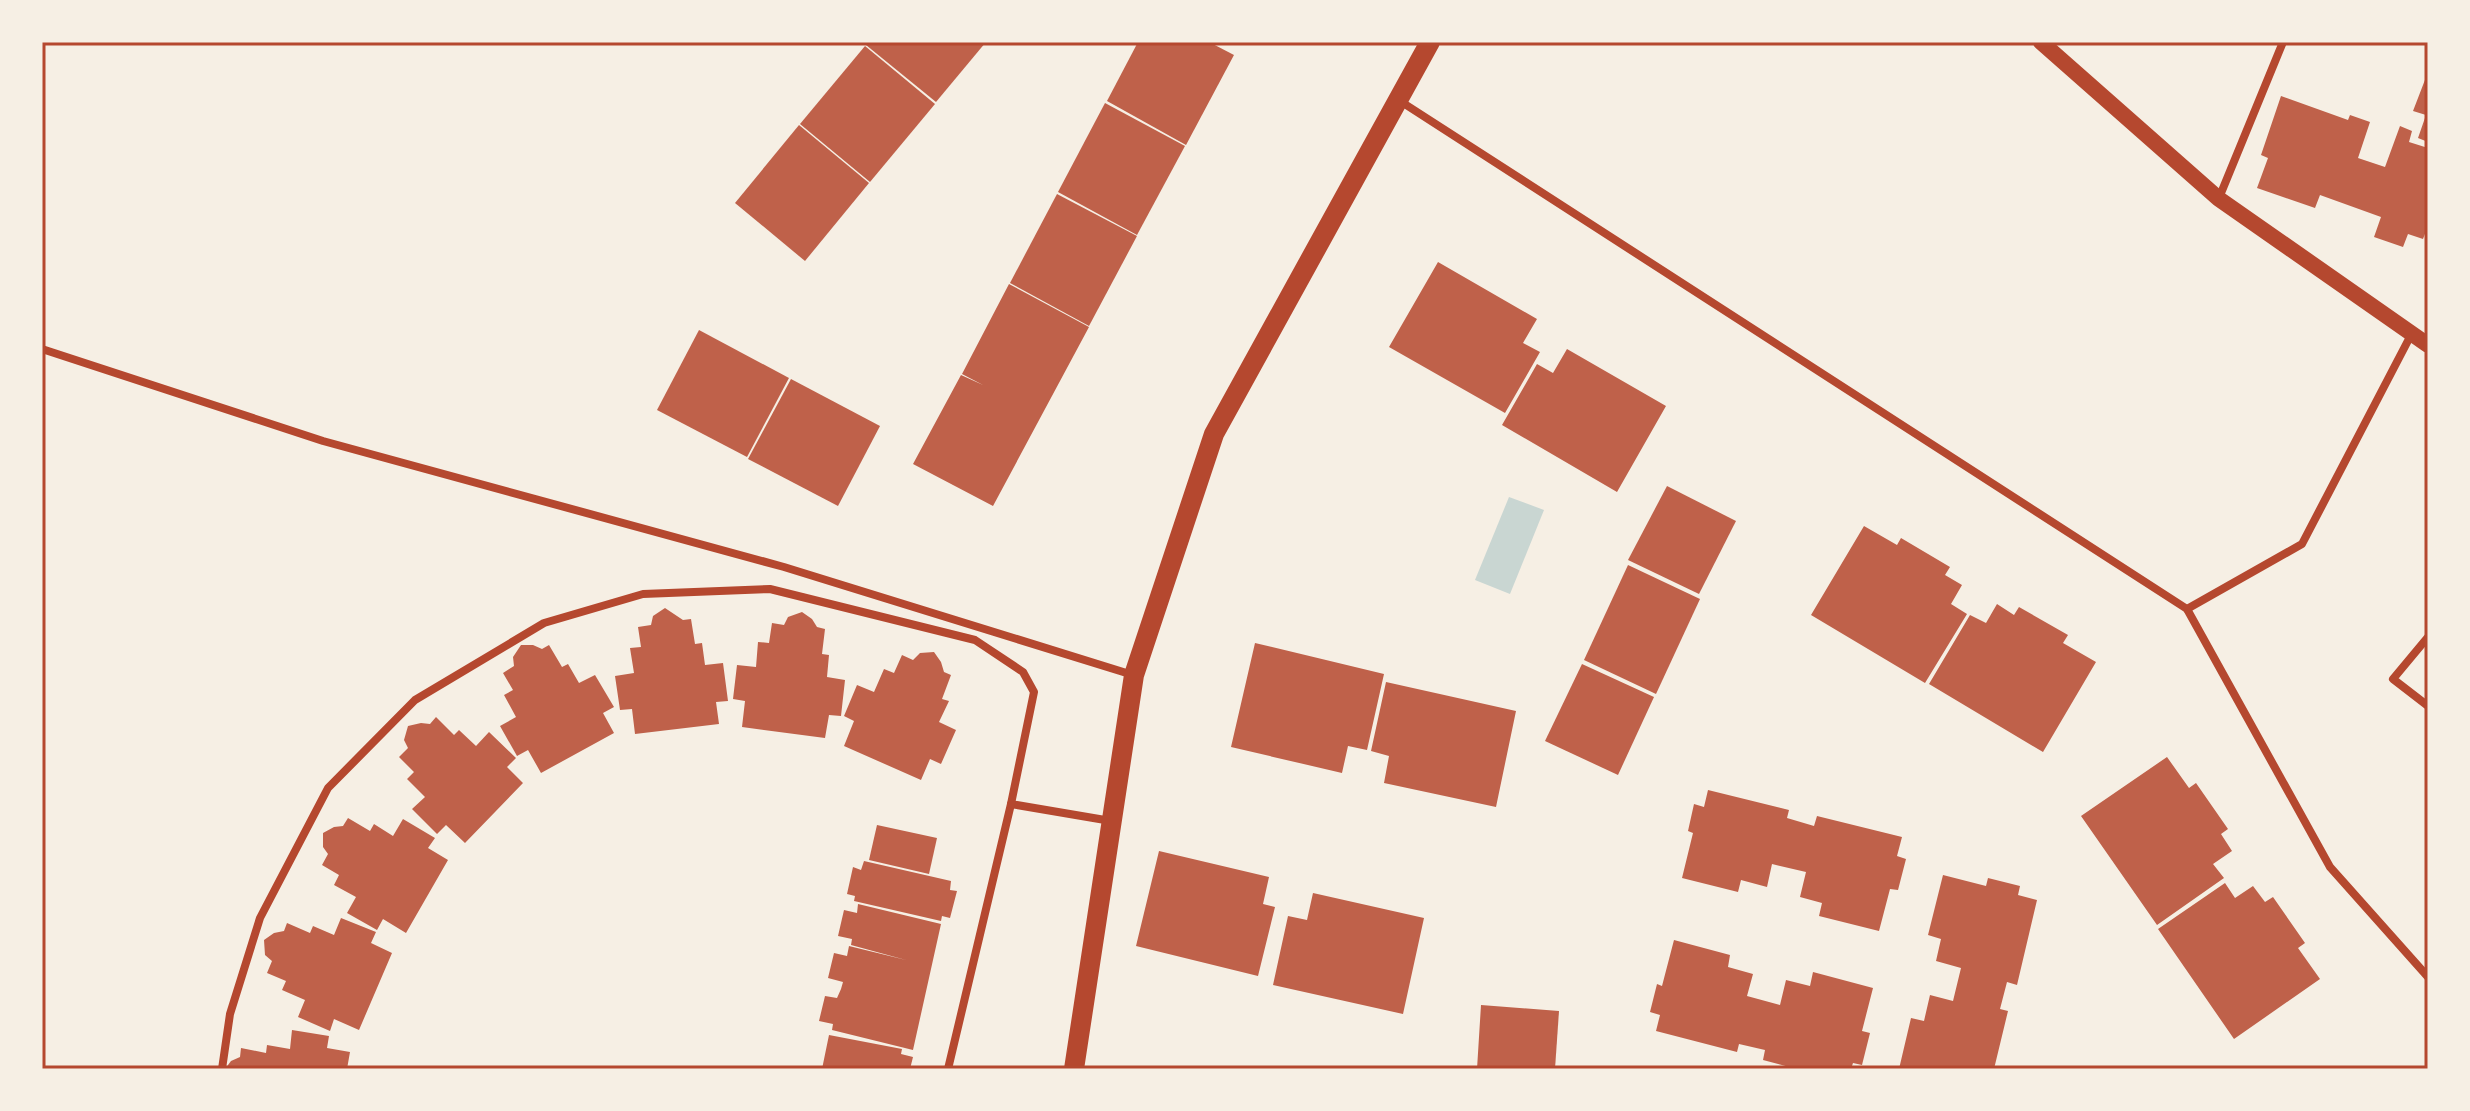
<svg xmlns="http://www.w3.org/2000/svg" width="2470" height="1111" font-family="Roboto,sans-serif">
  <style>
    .water { fill: #c9d6d2 }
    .building { fill: #bf614a }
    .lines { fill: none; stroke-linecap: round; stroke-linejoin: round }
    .minor { stroke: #b5482f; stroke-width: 8 }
    .secondary { stroke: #b5482f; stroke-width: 16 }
    .primary { stroke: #b5482f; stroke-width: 20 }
    .neatline { fill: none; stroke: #b5482f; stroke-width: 3 }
  </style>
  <rect width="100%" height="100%" fill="#f6efe4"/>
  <polygon class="water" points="1509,497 1544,510 1510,594 1475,580"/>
  <g class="building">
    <polygon points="868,42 986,42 936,102 866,45"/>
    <polygon points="1138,42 1209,42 1234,55 1186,145 1107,101"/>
    <polygon points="865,46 935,104 870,182 800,124"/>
    <polygon points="2428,72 2428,142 2418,138 2426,115 2413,111"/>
    <polygon points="2281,96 2348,120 2350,115 2370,122 2358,158 2385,167 2400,126 2412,131 2409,142 2428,148 2428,226 2423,239 2408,234 2403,247 2374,237 2381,217 2320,195 2315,208 2257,188 2268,158 2261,155"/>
    <polygon points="1105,103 1185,146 1137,235 1058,192"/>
    <polygon points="799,125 869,183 805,261 735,203"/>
    <polygon points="1057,194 1137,236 1089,326 1010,283"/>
    <polygon points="1438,262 1537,319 1523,343 1540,352 1505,413 1389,347"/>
    <polygon points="1009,284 1089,327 993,506 913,464 961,375 983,385 962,374"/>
    <polygon points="699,330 789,378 747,457 657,410"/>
    <polygon points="1567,349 1666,406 1617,492 1502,425 1537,364 1553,373"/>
    <polygon points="791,379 880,426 838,506 748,459"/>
    <polygon points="1667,486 1736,521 1699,594 1628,560"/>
    <polygon points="1864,526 1897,545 1901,538 1950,567 1945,575 1962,585 1951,604 1967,614 1925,683 1811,615"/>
    <polygon points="1628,565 1700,599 1656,694 1584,660"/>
    <polygon points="1997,604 2014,615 2019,607 2068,635 2063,643 2096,662 2043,752 1929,684 1970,615 1986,623"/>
    <polygon points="665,608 683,620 691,619 695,644 702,643 705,665 723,663 728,701 716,702 719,724 635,734 632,709 620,710 615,676 634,673 630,648 641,647 638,627 651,625 653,616"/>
    <polygon points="802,612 812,619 817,627 825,629 822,654 829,655 827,677 845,680 841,716 829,715 825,738 742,727 745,701 733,699 737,665 756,667 758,642 769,643 772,623 784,625 788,617"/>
    <polygon points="1255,643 1384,674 1367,750 1348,746 1342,773 1231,747"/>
    <polygon points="521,645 533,645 542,649 549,645 562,667 568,664 579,683 595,675 614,707 603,713 614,733 541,773 528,750 517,756 500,726 516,717 504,695 513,690 503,673 514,666 513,657"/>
    <polygon points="934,652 941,662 944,672 951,675 942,699 949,701 939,722 956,730 941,764 930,759 921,780 844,746 854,721 844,716 857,685 874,692 884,669 894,673 902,655 913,660 920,653"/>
    <polygon points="1582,664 1654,697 1618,775 1545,741"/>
    <polygon points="1386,682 1516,711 1496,807 1384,783 1389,756 1371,751"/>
    <polygon points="436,717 454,735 459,730 476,746 489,732 516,758 507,767 523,783 465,843 446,825 437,834 412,809 425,797 407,779 414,772 399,757 408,748 404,740 408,726 421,723 430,724"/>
    <polygon points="2167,757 2189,788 2196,783 2228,829 2221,834 2232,851 2213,864 2224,878 2157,925 2081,816"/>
    <polygon points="1708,790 1789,810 1787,818 1814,826 1817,816 1902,837 1897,856 1906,859 1898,890 1890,889 1879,931 1819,916 1822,903 1800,897 1806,872 1772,864 1767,887 1741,880 1738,892 1682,878 1693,833 1688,831 1694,804 1704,807"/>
    <polygon points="348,818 370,831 374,824 393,836 403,819 435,838 428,848 448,860 406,933 383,919 377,930 347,913 356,897 334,885 339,875 322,865 328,854 323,847 323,833 334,827 343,826"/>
    <polygon points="877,825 937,838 929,874 869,860"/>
    <polygon points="1159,851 1269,877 1263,904 1275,907 1258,976 1136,946"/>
    <polygon points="864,861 951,881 950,890 957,891 950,918 942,916 941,921 854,901 855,896 847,894 853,867 861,870"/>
    <polygon points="1943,875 1986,886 1988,878 2020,886 2018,895 2037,900 2017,985 2007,982 2000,1009 2008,1011 1994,1069 1899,1069 1911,1018 1924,1021 1930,995 1953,1001 1961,968 1936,961 1941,939 1928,935"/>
    <polygon points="2225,883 2235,898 2253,886 2265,902 2273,897 2305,943 2298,948 2320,979 2234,1039 2158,929"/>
    <polygon points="1313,893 1424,918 1403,1014 1273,985 1288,916 1307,920"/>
    <polygon points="858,904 941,924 913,1050 832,1030 833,1024 819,1021 825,996 837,998 841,989 843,982 828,978 834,953 847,956 849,946 906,960 851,945 852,939 838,936 844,910 857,913"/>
    <polygon points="341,918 376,932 371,943 392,953 359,1030 334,1019 330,1031 298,1017 305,1000 282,990 286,981 267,973 272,961 265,955 264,940 274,933 284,931 287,923 310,933 313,926 334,935"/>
    <polygon points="1674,940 1730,955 1728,967 1753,974 1747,996 1780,1005 1786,980 1810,986 1813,972 1873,988 1862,1031 1870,1033 1862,1065 1853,1063 1851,1069 1797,1069 1763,1060 1765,1050 1739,1044 1737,1052 1656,1031 1660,1015 1650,1012 1657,984 1662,986"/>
    <polygon points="1481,1005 1559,1011 1555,1069 1477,1069"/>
    <polygon points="292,1030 329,1036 327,1048 350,1052 347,1069 225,1069 231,1061 240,1057 241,1048 266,1053 267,1045 290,1049"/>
    <polygon points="829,1035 902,1049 901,1054 913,1057 910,1069 822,1069"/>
  </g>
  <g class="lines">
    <g class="minor">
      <polyline points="1400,101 2187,609 2330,867 2428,977"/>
      <polyline points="2219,198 2283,42"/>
      <polyline points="42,349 323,441 784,567 1133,675"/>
      <polyline points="2187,609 2302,544 2412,333"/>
      <polyline points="2428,637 2393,679 2428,706"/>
      <polyline points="1011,804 1111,821"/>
      <polyline points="222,1069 230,1014 260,918 328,788 415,700 544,623 643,594 770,589 975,640 1023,672 1034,692 1011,804 948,1069"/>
    </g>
    <polyline class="secondary" points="2041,42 2219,199 2428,345"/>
    <polyline class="primary" points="1074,1069 1134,675 1214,434 1430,42"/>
  </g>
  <rect width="2470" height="1111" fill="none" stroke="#f6efe4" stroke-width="88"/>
  <rect x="44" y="44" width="2382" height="1023" class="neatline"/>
</svg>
